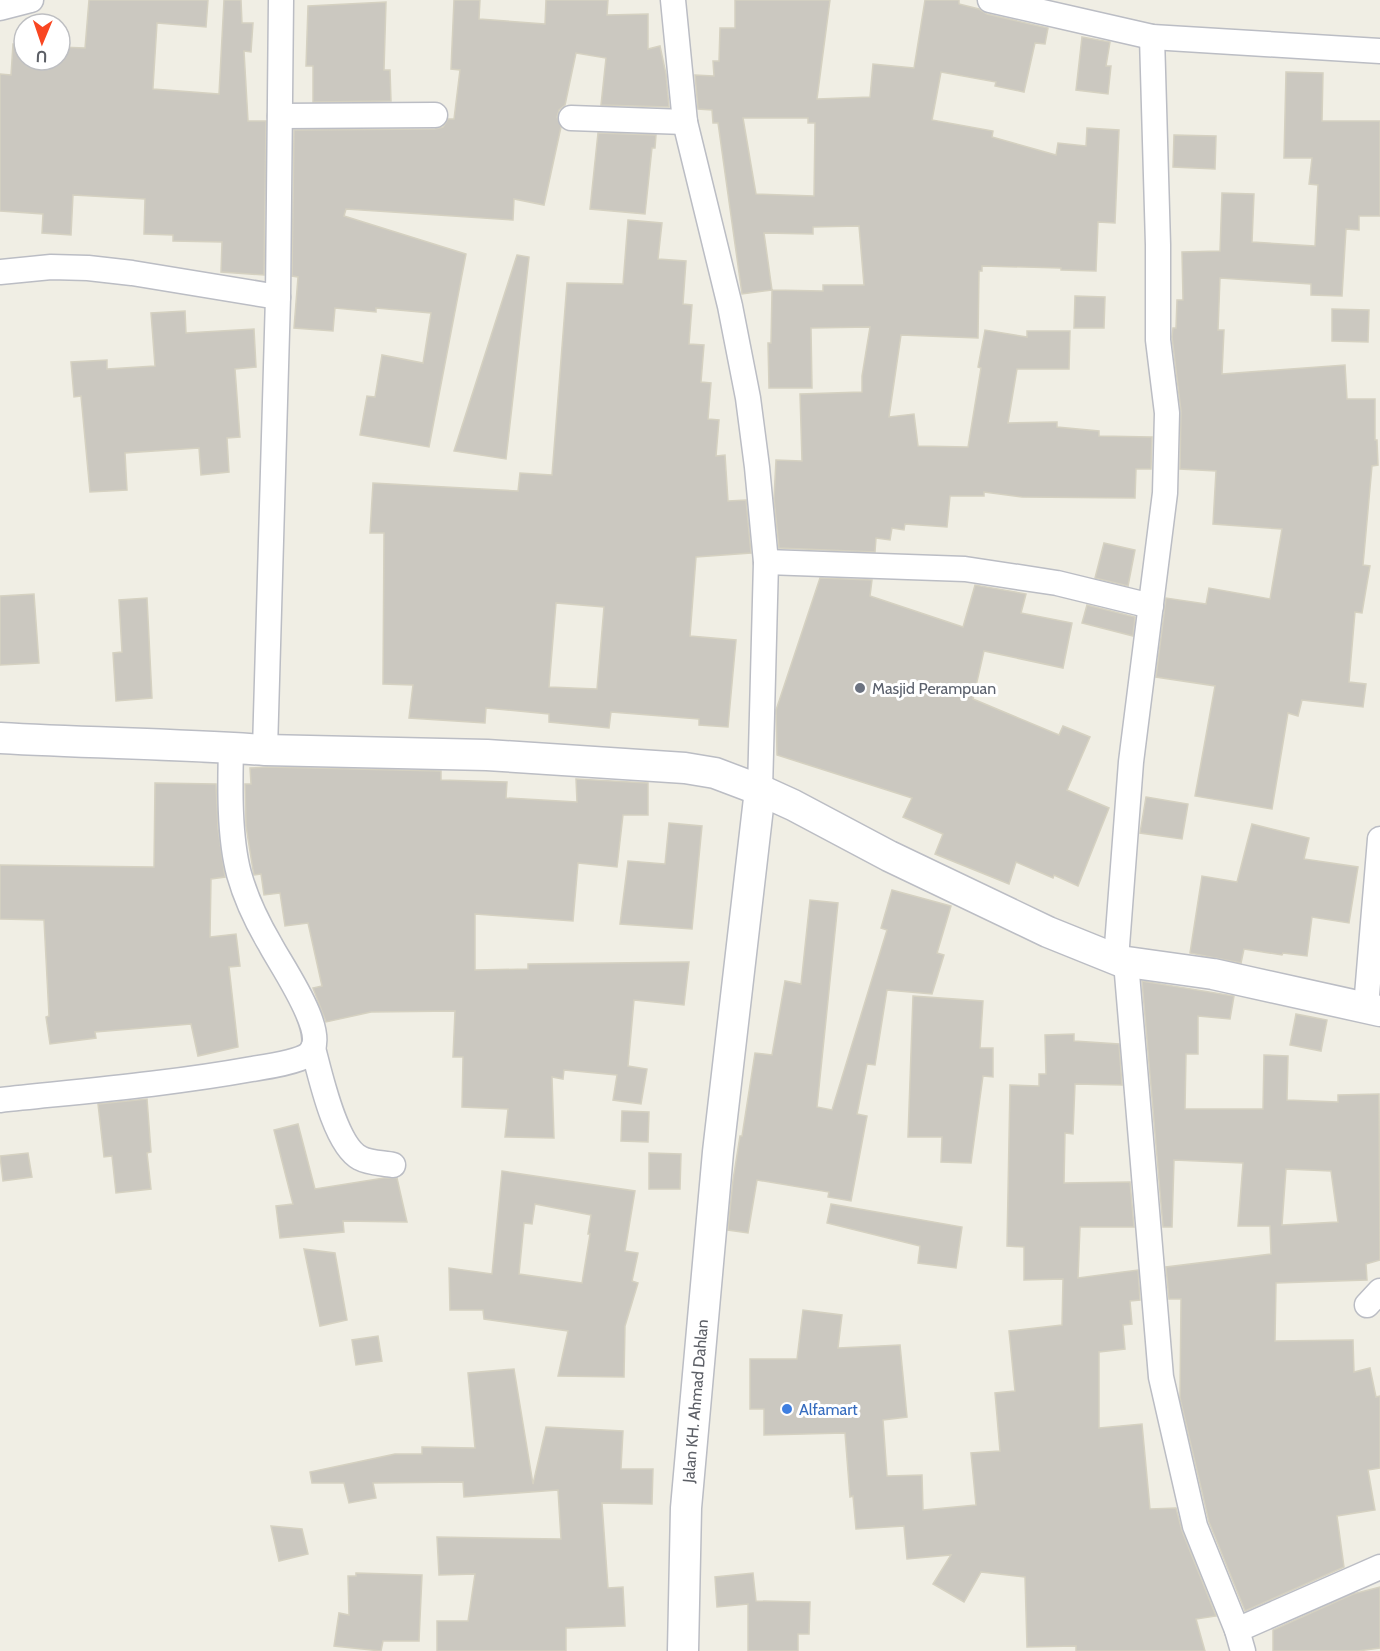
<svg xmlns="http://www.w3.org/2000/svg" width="1380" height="1651" font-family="Cabin,sans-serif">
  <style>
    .building { fill: #cbc8c0; stroke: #d5d1c1; stroke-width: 1.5; fill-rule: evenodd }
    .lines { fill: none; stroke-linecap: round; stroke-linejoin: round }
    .minor-casing { stroke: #bbbdc4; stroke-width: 27 }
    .tertiary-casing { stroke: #bbbdc4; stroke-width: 33 }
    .minor { stroke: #fff; stroke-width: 24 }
    .tertiary { stroke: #fff; stroke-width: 30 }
    .worship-dot { fill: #6b7280; stroke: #fff; stroke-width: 2 }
    .shop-dot { fill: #3f7fe0; stroke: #fff; stroke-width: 2 }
    .labels { text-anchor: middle; stroke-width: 6; stroke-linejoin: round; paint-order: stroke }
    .worship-label { font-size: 16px; fill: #5b616d; stroke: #fff; text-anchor: start }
    .street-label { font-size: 16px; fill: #5c5f66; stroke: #fff }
    .shop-label { font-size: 16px; fill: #366cbe; stroke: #fff; text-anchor: start }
  </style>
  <rect width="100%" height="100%" fill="#f0eee4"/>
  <g class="building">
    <polygon points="89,0 208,0 206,27 157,23 153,87 153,89 219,94 224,0 241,0 242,23 253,23 251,52 244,51 248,121 266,121 264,275 221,272 222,242 173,241 173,235 144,234 145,199 73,195 71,235 42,233 43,214 0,211 0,74 11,75 13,44 24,45 24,60 60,60 60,47 85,48"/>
    <polygon points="454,0 480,0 479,19 545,24 546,0 608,0 607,15 648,14 648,49 660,46 666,74 669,107 601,105 606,58 576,53 565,105 559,110 557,117 561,127 544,205 514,199 513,220 346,209 344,216 466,254 429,447 360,435 367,396 375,397 382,355 423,363 431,313 376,308 376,312 335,308 333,331 294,328 298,277 292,276 294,130 435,129 443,127 448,119 454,119 460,70 451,69"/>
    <path d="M735 0H830L817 99 870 97 873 64 914 68 925 0H959V4L979 9 987 14 1048 28 1045 44 1035 43 1024 92 995 86 996 82 941 72 932 120 993 131 992 137 1056 155 1058 143 1086 146 1087 128 1119 130 1115 223 1098 222 1096 271 1061 270V268L982 266V271H979L978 338 901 335 889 417 914 414 918 446 968 447 981 368 978 367 985 330 1027 337V331H1070L1069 369H1017L1008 423 1057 422V427L1099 431V436L1152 437 1151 469H1136L1135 498 1022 497 984 492V496H950L947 527 905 524 904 530 892 528 890 540 876 538 875 552 779 548 774 499 776 460 802 461 800 394 862 392V376L870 327 811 328 812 388H769L768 343H771L772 290 742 294 718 123H713L712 110 698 109 695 75 714 76 713 61H719L720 28H735ZM743 118H808V123H815L814 196 756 194ZM859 226 864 285H823V291L772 290 764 233 813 234V227Z"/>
    <polygon points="386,2 384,70 390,70 391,101 313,102 313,66 306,66 308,6"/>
    <polygon points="1082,37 1110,42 1106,66 1111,66 1108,94 1076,90"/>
    <polygon points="1286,72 1323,73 1322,121 1380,121 1380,216 1359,216 1359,230 1346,229 1342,296 1311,295 1311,284 1220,278 1218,330 1224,330 1222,374 1345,365 1347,399 1375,399 1375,440 1377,440 1378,465 1372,466 1363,565 1370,566 1362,613 1355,612 1349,682 1366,684 1363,707 1302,700 1298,716 1288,713 1272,809 1195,796 1215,686 1156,677 1166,598 1206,604 1209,588 1270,599 1282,529 1213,524 1216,471 1180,469 1181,411 1172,337 1173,328 1176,328 1177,300 1183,300 1182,252 1220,251 1222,193 1254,194 1252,242 1315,246 1318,185 1309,184 1312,158 1284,158"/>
    <polygon points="598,133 656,135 655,148 652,148 645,214 590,209"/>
    <polygon points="1174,135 1216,136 1215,169 1173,167"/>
    <path d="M628 220 662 223 658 259 686 261 683 304 692 305 689 344 704 345 701 382 711 383 708 419 719 420 716 456 725 455 728 501 746 500 751 553 696 557 690 636 736 640 728 727 699 725V719L611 712 609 728 549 722V714L486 708 485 723 409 718 413 685 383 684 384 533H370L373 483 518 491 520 473 552 475 567 283 623 284ZM556 603 604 607 597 689 549 687Z"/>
    <polygon points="517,255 529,257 506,459 454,451"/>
    <polygon points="1075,296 1105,297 1104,328 1074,328"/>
    <polygon points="1332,309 1369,310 1368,342 1332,341"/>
    <polygon points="185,311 186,333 254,329 256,367 235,369 240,437 227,438 229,472 201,475 199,448 125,453 127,490 90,492 81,396 74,397 71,362 107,360 107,369 155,366 151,313"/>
    <polygon points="1104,543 1135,550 1128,586 1095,578"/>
    <polygon points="820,578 872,580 870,596 963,627 975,585 1026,594 1021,613 1072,623 1063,668 984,651 973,699 1059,735 1063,726 1090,737 1067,790 1109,808 1078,886 1054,875 1053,878 1016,862 1009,884 935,854 943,834 903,817 912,798 777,755 776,710"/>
    <polygon points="34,594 39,663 0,665 0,596"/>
    <polygon points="147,598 152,698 116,701 113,653 122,652 119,600"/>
    <polygon points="1087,605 1135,617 1133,636 1082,623"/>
    <polygon points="267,767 441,771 441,780 507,782 506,798 577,802 576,779 648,783 648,815 623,815 617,867 578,863 573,921 475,914 475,970 528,969 528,964 689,962 684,1005 634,1000 628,1066 647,1069 641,1104 613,1100 617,1075 564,1070 563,1079 552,1077 554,1138 505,1137 508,1109 462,1107 463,1057 453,1057 455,1011 371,1012 326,1022 313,988 322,986 308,923 285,926 280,893 264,895 261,874 254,875 253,870 246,826 245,784 251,784 250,768"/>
    <polygon points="155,783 216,784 218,829 225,877 211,879 210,937 236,934 240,966 229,967 238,1047 198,1056 191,1024 95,1032 96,1038 50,1044 46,1017 49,1016 44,920 0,919 0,865 154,867"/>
    <polygon points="1146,797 1188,804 1182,839 1140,833"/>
    <polygon points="669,823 702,826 692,929 620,924 628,861 665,864"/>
    <polygon points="1252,824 1309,838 1304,859 1358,867 1349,923 1312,917 1307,956 1283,953 1282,955 1244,949 1241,963 1190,953 1202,876 1237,882"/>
    <polygon points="892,890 951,906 937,953 944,955 932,994 887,990 875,1065 867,1064 857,1114 867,1116 851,1201 828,1197 829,1192 757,1180 748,1233 728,1230 733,1180 740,1136 742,1136 755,1053 772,1055 785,981 801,984 810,900 838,903 817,1107 832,1110 887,930 881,928"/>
    <path d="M1142 981 1234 996 1230 1019 1198 1016V1054H1186L1185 1109H1263L1264 1055 1288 1056 1287 1100 1338 1102V1095L1379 1094 1380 1260 1366 1264 1367 1280 1276 1283 1275 1341 1353 1340 1354 1372 1370 1368 1376 1397 1380 1396V1468L1368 1470 1375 1510 1337 1516 1344 1567 1245 1611 1209 1522 1180 1398 1181 1299H1169L1166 1267 1271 1254 1270 1226H1238L1243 1163 1174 1160 1172 1227H1163ZM1286 1169 1331 1171 1338 1222 1282 1225Z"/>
    <polygon points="913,996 983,1001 980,1048 993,1048 993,1077 983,1076 971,1163 941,1162 942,1137 908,1137"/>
    <polygon points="1296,1014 1327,1020 1321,1051 1290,1045"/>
    <polygon points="1074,1034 1074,1041 1119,1044 1122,1085 1075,1084 1073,1134 1065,1133 1064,1183 1130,1182 1134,1227 1080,1227 1078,1278 1138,1270 1140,1300 1130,1301 1132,1324 1123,1325 1125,1349 1099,1352 1099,1428 1142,1424 1150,1509 1176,1508 1182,1531 1216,1616 1196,1619 1205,1651 1076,1651 1076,1646 1027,1647 1025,1577 981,1572 964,1602 933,1584 951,1555 907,1559 904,1526 856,1529 853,1496 850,1497 845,1433 764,1435 764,1409 750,1409 750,1359 797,1359 803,1310 842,1315 838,1348 900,1345 907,1417 883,1420 887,1476 922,1475 923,1510 976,1505 971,1453 1000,1451 995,1393 1015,1391 1009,1331 1062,1325 1063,1279 1024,1280 1024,1247 1007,1246 1010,1085 1039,1086 1039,1074 1046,1074 1045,1035"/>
    <polygon points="147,1099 151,1152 147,1153 151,1189 116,1193 112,1156 104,1157 98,1104"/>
    <polygon points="622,1111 649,1112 648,1142 621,1141"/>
    <polygon points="298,1124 315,1189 384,1178 397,1178 407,1222 343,1221 344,1232 280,1238 276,1206 293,1204 274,1130"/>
    <polygon points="28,1153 32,1177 3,1181 0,1156"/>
    <polygon points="649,1153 681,1154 680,1189 649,1189"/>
    <path d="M502 1171 635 1191 625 1251 638 1253 632 1281 638 1283 625 1326 624 1377 558 1376 568 1331 484 1319 483 1310H450L449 1268 492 1274ZM535 1204 591 1215 588 1234H590L582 1283 519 1274 524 1223 532 1224Z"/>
    <polygon points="831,1204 962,1227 956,1268 918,1263 920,1246 827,1223"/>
    <polygon points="304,1249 335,1253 347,1320 320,1326"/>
    <polygon points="378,1336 382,1361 356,1365 352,1340"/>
    <polygon points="514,1369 533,1484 546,1427 623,1431 621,1469 653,1469 652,1504 602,1503 608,1588 623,1587 625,1626 566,1628 566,1651 437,1651 437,1621 468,1621 475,1574 439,1575 437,1537 561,1539 558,1490 464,1497 463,1482 373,1483 376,1498 349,1503 344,1483 312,1483 310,1472 395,1454 422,1454 422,1447 475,1448 468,1373"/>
    <polygon points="271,1526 302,1529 308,1554 279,1561"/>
    <polygon points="356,1573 422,1575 419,1641 383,1641 381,1651 334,1646 339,1613 349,1615 348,1576 356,1576"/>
    <polygon points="753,1573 756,1601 810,1602 809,1634 798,1634 798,1651 748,1651 748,1604 717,1607 715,1577"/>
    <polygon points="1380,1587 1380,1648 1358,1651 1273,1651 1273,1630 1353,1594"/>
  </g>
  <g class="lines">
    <defs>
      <g id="minor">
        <polyline points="673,0 685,122 730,306 748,398 757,467 766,562 760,790"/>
        <polyline points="990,0 1152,37 1380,51"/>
        <polyline points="0,8 31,0"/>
        <polyline points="280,116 435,115"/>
        <polyline points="571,118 685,122"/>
        <polyline points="0,272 51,267 88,268 132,273 278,297"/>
        <polyline points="766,562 965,569 1057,583 1151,606"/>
        <polyline points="265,750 278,297 281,0"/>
        <polyline points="1116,959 1131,762 1165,493 1167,413 1158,340 1158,245 1152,37"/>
        <polyline points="1126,962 1161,1377 1195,1526 1237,1630 1243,1651"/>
        <polyline points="1366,1007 1380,839"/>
        <path d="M313 1048C320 1074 335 1145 360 1158 369 1163 383 1163 393 1165"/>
        <path d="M0 1100C84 1091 169 1084 252 1069 265 1067 299 1062 309 1054 331 1035 280 964 270 944 257 922 246 899 239 874 229 837 230 785 231 747"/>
        <polyline points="1367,1305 1380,1291"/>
        <polyline points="1237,1630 1380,1567"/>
      </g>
      <g id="tertiary">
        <path d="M0 738C88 743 177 744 265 750L487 755 685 768 715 773 760 790 793 805 889 856 1048 932 1120 961 1213 974 1380 1011"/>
        <polyline points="683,1651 686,1508 718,1152 760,790"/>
      </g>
    </defs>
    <use href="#minor" class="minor-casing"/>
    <use href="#tertiary" class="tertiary-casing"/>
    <use href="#minor" class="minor"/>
    <use href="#tertiary" class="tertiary"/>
  </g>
  <circle class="worship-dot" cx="860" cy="688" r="6"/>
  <circle class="shop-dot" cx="787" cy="1409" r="6"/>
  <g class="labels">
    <g class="worship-label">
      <text x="872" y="694">Masjid Perampuan</text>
    </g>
    <g class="street-label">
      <text transform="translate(695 1401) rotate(-85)" y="6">Jalan KH. Ahmad Dahlan</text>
    </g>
    <g class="shop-label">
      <text x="799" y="1415">Alfamart</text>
    </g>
  </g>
  <g transform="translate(42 42) rotate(182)"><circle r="28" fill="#ffffff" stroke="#bebfc2" stroke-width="1.5"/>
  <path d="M0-4.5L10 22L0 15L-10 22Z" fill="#f94621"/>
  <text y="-9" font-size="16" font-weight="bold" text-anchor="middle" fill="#5c5f66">U</text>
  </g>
</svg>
